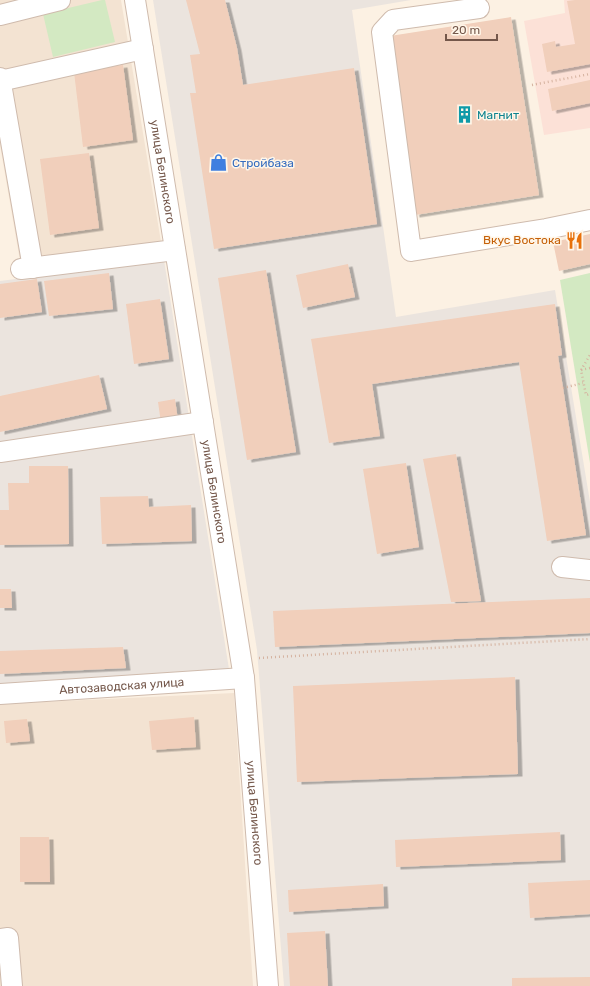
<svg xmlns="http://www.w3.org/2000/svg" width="590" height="986" font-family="Rubik,sans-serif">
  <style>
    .residential { fill: #f3e3d2 }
    .commercial { fill: #fce1d7 }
    .industrial { fill: #ebe4de }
    .green { fill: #d3e9c2 }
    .building { fill: #f1cfbb; filter: url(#shadow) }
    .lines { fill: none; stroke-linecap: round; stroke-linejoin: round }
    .minor-casing { stroke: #cfbbad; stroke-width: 22 }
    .path { stroke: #d5b29f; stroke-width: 2.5; stroke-dasharray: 1 3; stroke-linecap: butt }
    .minor { stroke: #fff; stroke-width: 20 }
    .labels { text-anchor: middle; stroke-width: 3; stroke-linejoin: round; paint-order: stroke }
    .culture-label { font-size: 12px; fill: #0d838f; stroke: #fff6e9; text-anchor: start }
    .shop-label { font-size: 12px; fill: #366cbe; stroke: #fff6e9; text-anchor: start }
    .street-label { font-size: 12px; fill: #74574a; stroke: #fff6e9 }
    .food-label { font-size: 12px; fill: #c56008; stroke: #fff6e9; text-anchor: end }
  </style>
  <defs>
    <filter id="shadow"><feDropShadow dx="4.5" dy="2.5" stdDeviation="0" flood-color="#0004"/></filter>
  </defs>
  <rect width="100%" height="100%" fill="#fcf1e3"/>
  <g class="residential">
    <polygon points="0,0 121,0 164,260 23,278 0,145"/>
    <polygon points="234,693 253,986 0,986 0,704"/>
  </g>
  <polygon class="commercial" points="564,0 590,0 590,128 544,135 524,21 565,13"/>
  <g class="industrial">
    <polygon points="153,0 411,0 352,10 396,317 555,290 590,502 590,986 284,986 257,650"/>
    <polygon points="164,260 229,669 0,684 0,281"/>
  </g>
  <g class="green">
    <polygon points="102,0 105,0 115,42 53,57 43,14"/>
    <polygon points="590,273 590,463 560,280"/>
  </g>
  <g class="building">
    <polygon points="186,0 225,0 237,48 243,85 354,68 377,224 214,249 190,93 196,93 190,55 200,54"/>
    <polygon points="575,0 590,0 590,64 547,72 542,44 555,41 556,47 575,44 567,1"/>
    <polygon points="511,17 539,195 415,215 390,36"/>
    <polygon points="123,65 133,140 83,147 74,72"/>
    <polygon points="590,80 590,103 552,111 548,89"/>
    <polygon points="89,153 99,228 50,235 40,159"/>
    <polygon points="590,234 590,264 559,271 553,242"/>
    <polygon points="348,264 355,297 303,308 296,275"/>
    <polygon points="266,270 296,452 247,460 218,278"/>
    <polygon points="109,273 113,309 49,316 44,281"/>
    <polygon points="37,279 42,312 0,318 0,284"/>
    <polygon points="160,299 169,359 134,364 126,304"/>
    <polygon points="555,304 562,355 558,356 586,535 547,541 519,362 372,384 380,436 329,443 311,339"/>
    <polygon points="99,375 107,409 0,432 0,396"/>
    <polygon points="175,399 178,421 161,423 158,402"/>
    <polygon points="456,454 481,601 451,602 423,459"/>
    <polygon points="406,463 419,547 377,554 363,469"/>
    <polygon points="29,466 68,466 69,544 0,545 0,510 9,510 8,483 29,483"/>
    <polygon points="148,496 149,507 191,505 192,541 102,544 100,497"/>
    <polygon points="0,589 11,589 12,608 0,608"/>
    <polygon points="590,598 590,633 275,647 273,611"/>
    <polygon points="123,647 126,668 0,674 0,651"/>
    <polygon points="515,677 518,774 297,782 293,686"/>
    <polygon points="194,717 196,747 152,750 149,721"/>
    <polygon points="27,719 30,741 6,743 4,721"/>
    <polygon points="560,832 561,860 396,867 395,840"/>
    <polygon points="20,837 49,837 50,882 20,882"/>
    <polygon points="590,880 590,914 530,918 528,883"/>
    <polygon points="383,884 384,906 289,912 288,890"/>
    <polygon points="325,931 328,986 290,986 287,933"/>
    <polygon points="590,977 590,986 512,986 512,978"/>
  </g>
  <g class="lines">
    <defs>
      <g id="minor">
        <path id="s1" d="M135 0 244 678 268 986"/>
        <polyline points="479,8 393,20 382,32 411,251 546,229 590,220"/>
        <polyline points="0,15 60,0"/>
        <polyline points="0,78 33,268"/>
        <polyline points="0,81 143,49"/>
        <polyline points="21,269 175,250"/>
        <polyline points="0,452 203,422"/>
        <polyline points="562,567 590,570"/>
        <path id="s2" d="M0 694 244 678"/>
        <polyline points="0,939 8,938 12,986"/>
      </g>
    </defs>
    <use href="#minor" class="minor-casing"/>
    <g class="path">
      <polyline points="532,85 590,74"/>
      <polyline points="590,368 581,370 586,395 590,394"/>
      <polyline points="581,370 590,355"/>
      <polyline points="563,388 583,383"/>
      <polyline points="259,658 590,639"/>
    </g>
    <use href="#minor" class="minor"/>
  </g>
  <defs>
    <symbol id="building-bare" viewBox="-9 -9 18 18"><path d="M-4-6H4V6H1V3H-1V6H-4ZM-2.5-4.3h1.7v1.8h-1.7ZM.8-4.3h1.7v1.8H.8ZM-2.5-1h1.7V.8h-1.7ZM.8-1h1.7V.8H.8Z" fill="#0f9aa8" stroke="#fff6e9" stroke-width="2.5" paint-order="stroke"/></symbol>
    <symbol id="shop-bare" viewBox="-9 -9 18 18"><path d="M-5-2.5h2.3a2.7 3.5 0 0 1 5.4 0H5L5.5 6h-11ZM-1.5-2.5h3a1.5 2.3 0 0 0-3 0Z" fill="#3f7fe0" stroke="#fff6e9" stroke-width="2.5" paint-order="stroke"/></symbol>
    <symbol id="restaurant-bare" viewBox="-9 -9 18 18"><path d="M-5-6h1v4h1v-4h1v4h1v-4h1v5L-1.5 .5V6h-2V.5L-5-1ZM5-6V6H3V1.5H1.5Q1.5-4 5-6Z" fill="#e8710a" stroke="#fff6e9" stroke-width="2.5" paint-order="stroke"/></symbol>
  </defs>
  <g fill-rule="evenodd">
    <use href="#building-bare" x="452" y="102" width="25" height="25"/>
    <use href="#shop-bare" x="206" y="150" width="25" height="25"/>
    <use href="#restaurant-bare" x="562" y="228" width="25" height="25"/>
  </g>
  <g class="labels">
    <g class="culture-label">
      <text x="477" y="119">Магнит</text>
    </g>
    <g class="shop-label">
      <text x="232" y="167">Стройбаза</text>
    </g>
    <g class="street-label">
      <text dy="4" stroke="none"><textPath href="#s1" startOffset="174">улица Белинского</textPath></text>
      <text dy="4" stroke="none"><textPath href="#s1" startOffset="498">улица Белинского</textPath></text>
      <text dy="4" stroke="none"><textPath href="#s2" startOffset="122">Автозаводская улица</textPath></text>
      <text dy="4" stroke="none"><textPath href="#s1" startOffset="822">улица Белинского</textPath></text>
    </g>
    <g class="food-label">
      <text x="561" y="244">Вкус Востока</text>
    </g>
  </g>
  <path d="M446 34v6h51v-6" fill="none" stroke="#74574a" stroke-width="2"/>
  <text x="452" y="34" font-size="12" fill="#74574a" stroke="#fff6e9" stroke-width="3" paint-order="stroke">20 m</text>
</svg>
